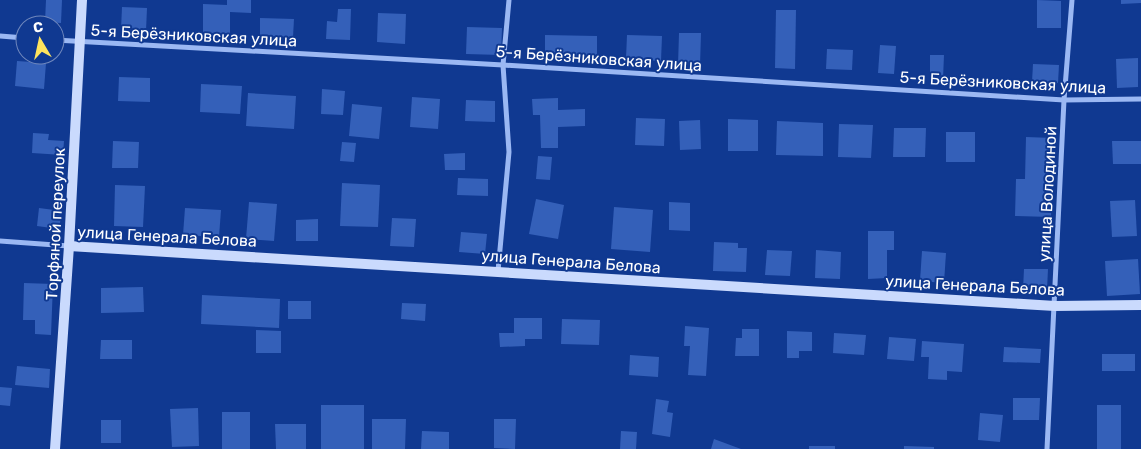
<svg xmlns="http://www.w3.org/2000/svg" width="1141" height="449" font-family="Rubik,sans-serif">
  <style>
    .building { fill: #3460b9 }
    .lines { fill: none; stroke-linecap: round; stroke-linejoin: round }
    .street { stroke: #9bb8f3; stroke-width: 5 }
    .secondary { stroke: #cadafd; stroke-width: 10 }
    .labels { text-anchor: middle; stroke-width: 4; stroke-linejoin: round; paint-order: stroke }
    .street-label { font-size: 16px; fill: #fff; stroke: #103991 }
  </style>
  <rect width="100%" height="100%" fill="#103991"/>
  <g class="building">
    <polygon points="46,0 62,0 61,23 45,22"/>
    <polygon points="227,0 251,0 251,13 230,12 230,33 203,33 203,4 227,5"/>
    <polygon points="1037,0 1061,1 1061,28 1037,28"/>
    <polygon points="1121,0 1141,0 1141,3 1121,4"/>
    <polygon points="122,7 147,8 146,31 121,30"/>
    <polygon points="338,9 351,9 350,40 326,39 327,21 337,22"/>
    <polygon points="776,10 796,10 795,69 775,68"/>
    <polygon points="378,13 406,14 405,44 377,42"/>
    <polygon points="260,18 294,19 293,37 260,36"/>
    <polygon points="467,27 502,28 501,55 466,54"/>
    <polygon points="679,33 701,33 700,66 678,65"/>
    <polygon points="545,35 597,36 597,57 545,56"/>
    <polygon points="627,35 662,36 661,61 626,59"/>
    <polygon points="880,45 896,46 894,74 878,73"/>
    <polygon points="827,49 853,50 852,70 826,69"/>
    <polygon points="930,55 944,55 943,79 930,79"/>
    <polygon points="1138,58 1138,87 1117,88 1116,59"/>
    <polygon points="17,61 46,63 44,89 15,86"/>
    <polygon points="1033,64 1059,65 1058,83 1032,82"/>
    <polygon points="119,77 150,78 150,102 118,101"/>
    <polygon points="201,84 242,86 240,114 200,112"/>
    <polygon points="322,89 345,91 343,115 321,114"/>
    <polygon points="248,93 296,96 294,129 246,126"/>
    <polygon points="412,97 440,99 438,129 410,127"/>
    <polygon points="558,98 558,110 585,109 585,126 558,127 558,148 541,148 540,115 533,115 532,99"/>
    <polygon points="466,100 495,101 495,122 465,121"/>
    <polygon points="352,104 382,107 379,139 349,136"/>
    <polygon points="636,118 665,119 664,146 635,145"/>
    <polygon points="728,119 758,120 758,151 728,151"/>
    <polygon points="700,120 701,149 680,150 679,121"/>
    <polygon points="777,121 823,123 823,156 776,155"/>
    <polygon points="839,124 873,125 871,158 838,157"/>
    <polygon points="894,128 926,128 925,157 893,157"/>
    <rect x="946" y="132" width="29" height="30"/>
    <polygon points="33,133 49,134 48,140 64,141 63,155 32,153"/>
    <polygon points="1026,137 1053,138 1051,217 1015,216 1016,179 1025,179"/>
    <polygon points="113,141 139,142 138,168 112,168"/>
    <polygon points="1112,141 1141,141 1141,164 1113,164"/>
    <polygon points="342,142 356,143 354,162 340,161"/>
    <polygon points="465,153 465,170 445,170 444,154"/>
    <polygon points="538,156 552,157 550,180 536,179"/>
    <polygon points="458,178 488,179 488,196 457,195"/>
    <polygon points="342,183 380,185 378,227 340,226"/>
    <polygon points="115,185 145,186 143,227 114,226"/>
    <polygon points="536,199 564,205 558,239 529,234"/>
    <polygon points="1135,200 1137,236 1112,237 1110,201"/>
    <polygon points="249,202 277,204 274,241 246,239"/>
    <polygon points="669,202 690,203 690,231 669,230"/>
    <polygon points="614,207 653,210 650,252 611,249"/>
    <polygon points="39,208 62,211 59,229 37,226"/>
    <polygon points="185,208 221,210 219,237 183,235"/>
    <polygon points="392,218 416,219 414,247 390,246"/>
    <polygon points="318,219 318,241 296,241 296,220"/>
    <polygon points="868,231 894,231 894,250 887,250 887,278 868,279"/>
    <polygon points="461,232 487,234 485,254 459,252"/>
    <polygon points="714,242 738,243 738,248 747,248 746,272 713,271"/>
    <polygon points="767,250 792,251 790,276 765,275"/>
    <polygon points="816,250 841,252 840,279 815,278"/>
    <polygon points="922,251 946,253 944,283 920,281"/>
    <polygon points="1138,259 1140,294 1107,296 1105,261"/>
    <polygon points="1024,269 1048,269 1047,290 1023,290"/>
    <polygon points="24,283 53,284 51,335 35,334 35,320 23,320"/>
    <polygon points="143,287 144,312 101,313 101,288"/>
    <polygon points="202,295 280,299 279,328 201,324"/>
    <rect x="288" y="301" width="23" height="18"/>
    <polygon points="402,303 426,304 425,321 401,319"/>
    <polygon points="514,318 542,318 542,339 525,339 525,346 500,347 499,333 514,333"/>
    <polygon points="562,319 600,320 599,345 561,344"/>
    <polygon points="685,326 709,328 706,376 688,375 690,346 684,346"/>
    <polygon points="742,329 759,329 759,356 735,356 736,338 742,338"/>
    <polygon points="256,330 281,331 281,353 256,353"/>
    <polygon points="787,331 812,332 812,351 799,351 799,358 787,358"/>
    <polygon points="834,333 866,335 864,355 833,353"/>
    <polygon points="889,337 916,339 914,361 887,359"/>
    <polygon points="101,340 132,340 132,359 100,359"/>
    <polygon points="922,341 964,344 962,372 947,371 947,380 928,379 929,357 921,357"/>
    <polygon points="1004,347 1041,349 1040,363 1003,362"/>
    <rect x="1102" y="354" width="33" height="17"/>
    <polygon points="630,355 659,357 658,377 629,375"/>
    <polygon points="17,366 50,369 49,388 15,385"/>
    <polygon points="0,387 12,388 10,406 0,405"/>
    <polygon points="1013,398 1040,398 1039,420 1013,420"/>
    <polygon points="656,399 669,401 667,412 673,413 670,437 652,434"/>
    <rect x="321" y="405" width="43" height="44"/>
    <rect x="1097" y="405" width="24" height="44"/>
    <polygon points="198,408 199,446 172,447 170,409"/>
    <rect x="222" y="412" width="28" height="37"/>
    <polygon points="980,413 1003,415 1000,442 978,440"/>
    <polygon points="372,419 406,419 405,449 372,449"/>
    <polygon points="494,419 516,419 515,449 494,448"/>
    <rect x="101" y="420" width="20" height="23"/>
    <polygon points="275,424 306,424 306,449 276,449"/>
    <polygon points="422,431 449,432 449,449 421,449"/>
    <polygon points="621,431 637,432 636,449 620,449"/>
    <polygon points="714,439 741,449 711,449"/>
    <rect x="809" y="446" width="26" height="3"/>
    <polygon points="904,446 934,447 934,449 904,449"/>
  </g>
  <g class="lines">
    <g class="street">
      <polyline points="0,36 25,38"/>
      <polyline points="55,40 503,65 1064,100 1141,99"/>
      <polyline points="0,241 69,246"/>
      <polyline points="498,271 509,152 503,65 509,0"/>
      <polyline points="1047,449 1064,100 1072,0"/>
    </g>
    <g class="secondary">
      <polyline points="69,246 1055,306 1141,305"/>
      <polyline points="55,449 69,246 82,0"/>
    </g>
  </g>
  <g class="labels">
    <g class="street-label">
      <text transform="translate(194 35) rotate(3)" y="6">5-я Берёзниковская улица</text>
      <text transform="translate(599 58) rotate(4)" y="6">5-я Берёзниковская улица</text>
      <text transform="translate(1003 82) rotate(3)" y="6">5-я Берёзниковская улица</text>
      <text transform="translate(1047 194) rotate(-87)" y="6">улица Володиной</text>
      <text transform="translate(55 224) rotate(-87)" y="6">Торфяной переулок</text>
      <text transform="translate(167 236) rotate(3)" y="6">улица Генерала Белова</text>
      <text transform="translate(571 261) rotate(4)" y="6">улица Генерала Белова</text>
      <text transform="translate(975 285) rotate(3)" y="6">улица Генерала Белова</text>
    </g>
  </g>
  <g transform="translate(40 40) rotate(351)"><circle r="24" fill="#103991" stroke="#7088bd"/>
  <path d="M0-4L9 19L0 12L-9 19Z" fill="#ffe45d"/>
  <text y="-8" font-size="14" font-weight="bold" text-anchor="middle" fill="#ffffff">С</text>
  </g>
</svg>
